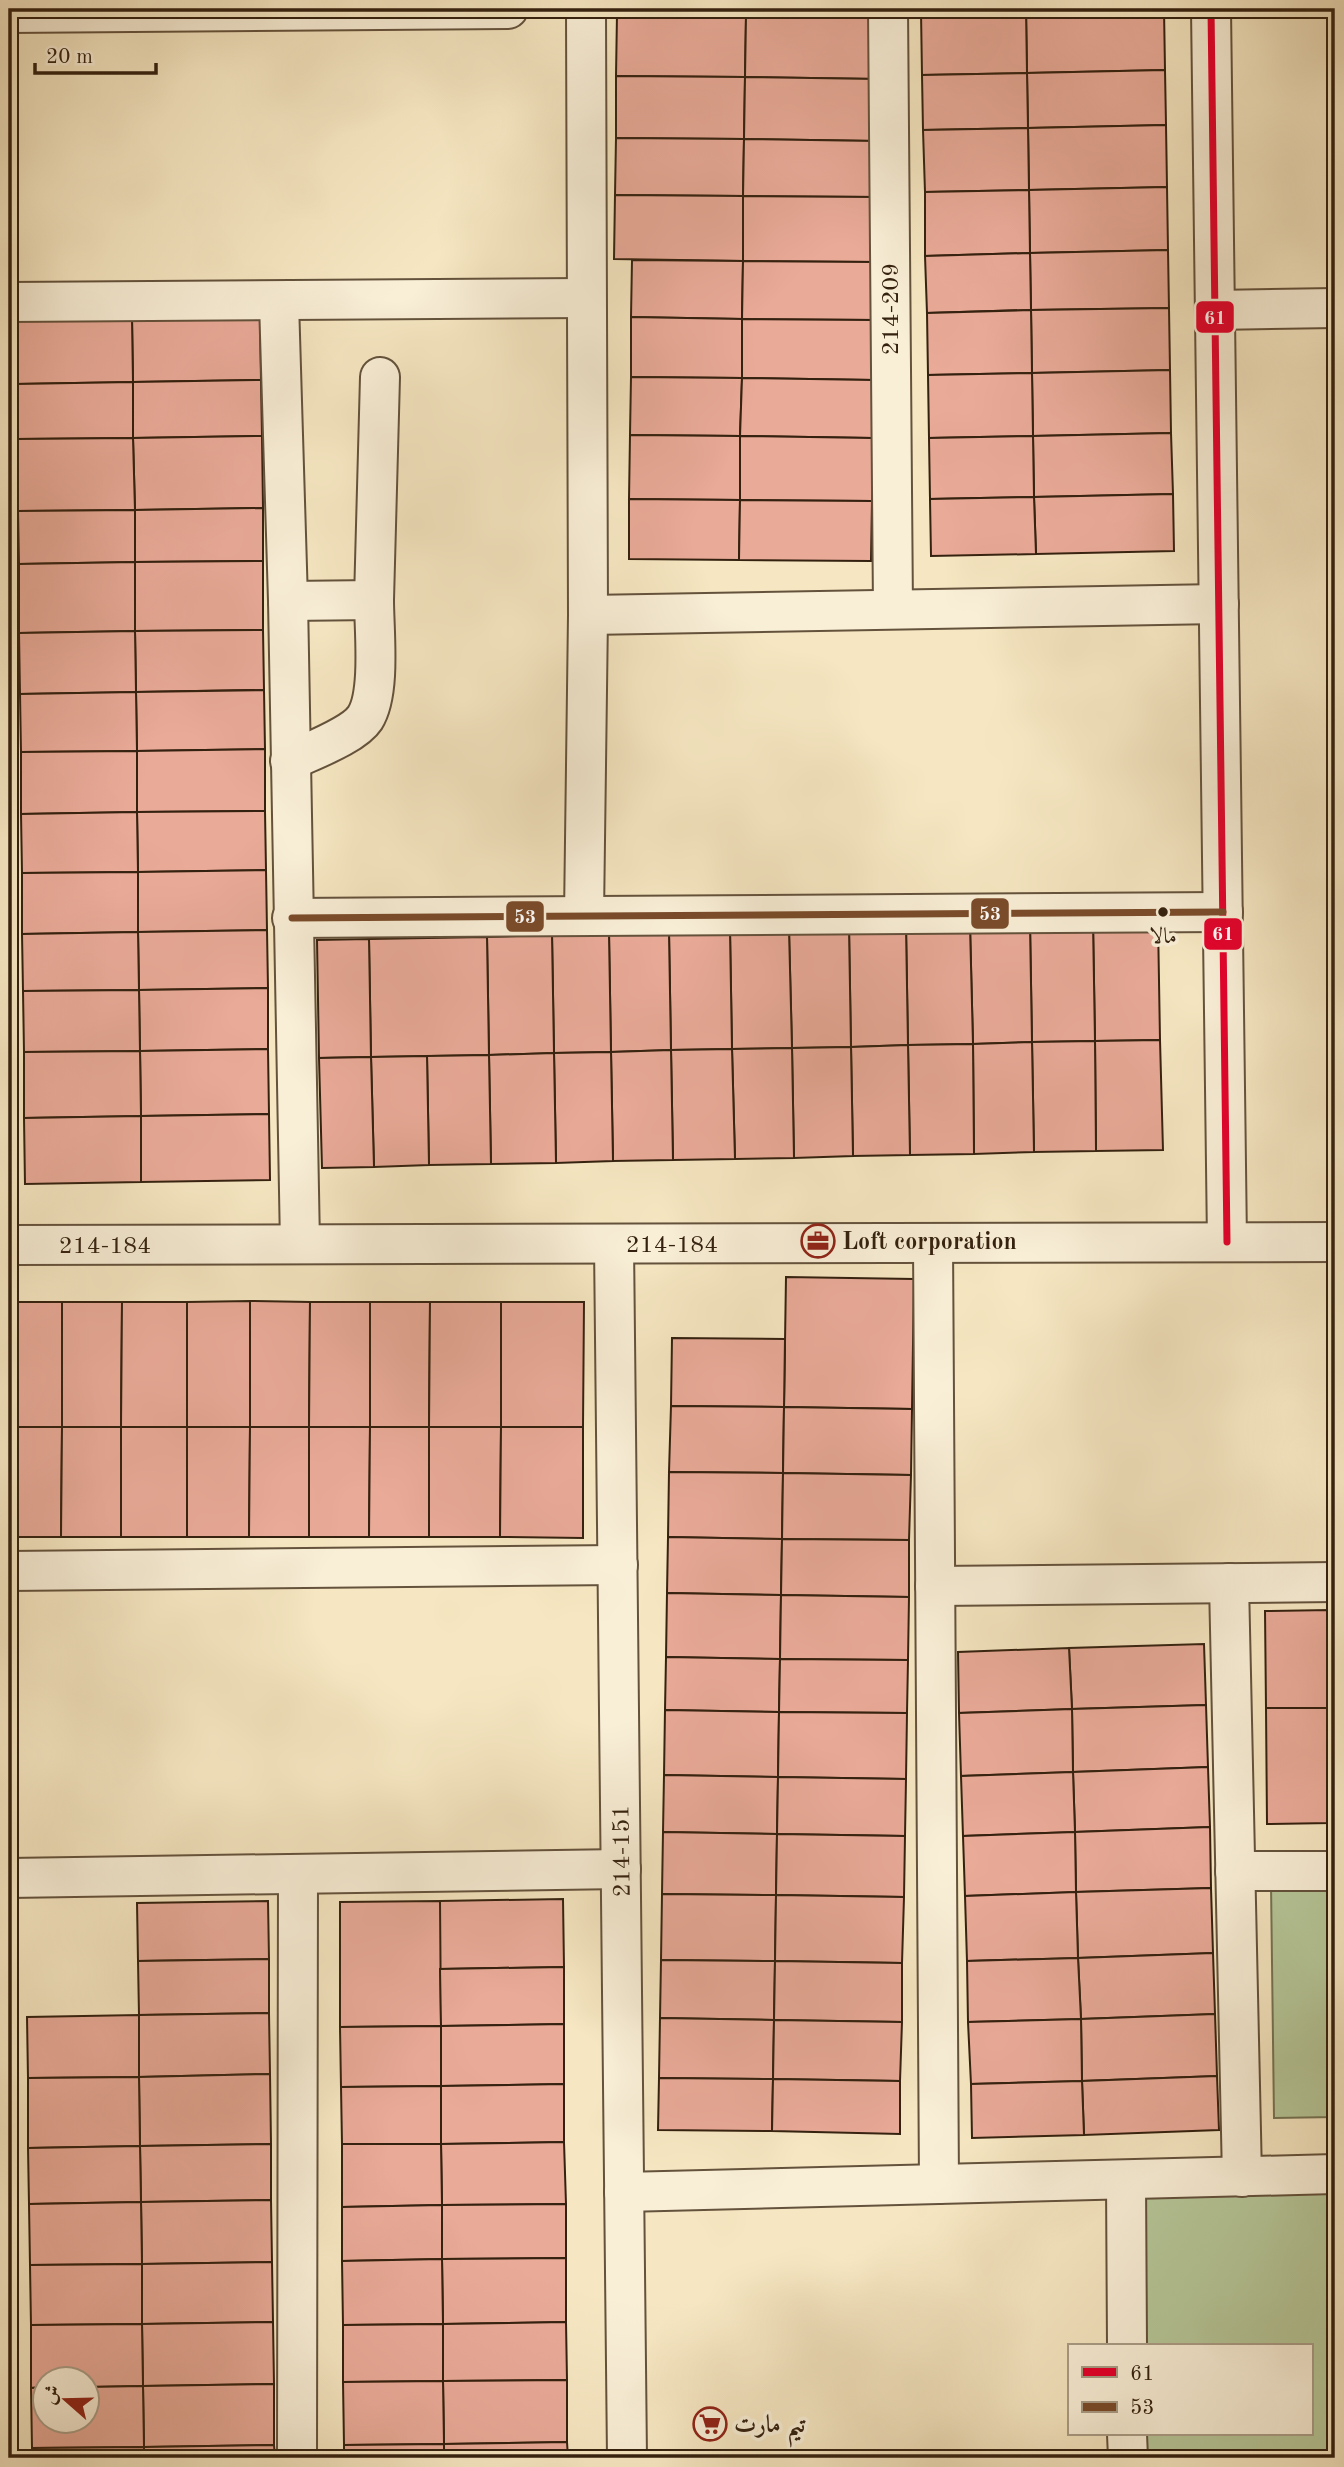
<svg xmlns="http://www.w3.org/2000/svg" width="1344" height="2467" font-family="'Old Standard TT',Amiri,serif">
  <style>
    .green { fill: #b6c799; stroke: #757454; stroke-width: 2 }
    .building { fill: #e9aa98; stroke: #34210f; stroke-width: 2 }
    .lines { fill: none; stroke-linecap: round; stroke-linejoin: round }
    .minor-casing { stroke: #64523c; stroke-width: 42 }
    .minor { stroke: #f9efd7; stroke-width: 38 }
    .bus-1-casing { stroke: #f9efd7; stroke-width: 12 }
    .bus-2-casing { stroke: #f9efd7; stroke-width: 12 }
    .bus-1 { stroke: #e4002b; stroke-width: 7 }
    .bus-2 { stroke: #7a4b2a; stroke-width: 7 }
    .bus-dot { fill: #34210f; stroke: #f9efd7; stroke-width: 2.5 }
    .labels { text-anchor: middle; stroke-width: 7; stroke-linejoin: round; paint-order: stroke }
    .bus-label { font-size: 22px; fill: #34210f; stroke: #f9efd7 }
    .street-label { font-size: 24px; fill: #34210f; stroke: #f9efd7 }
    .poi-label { font-size: 24px; font-weight: bold; fill: #34210f; stroke: #f9efd7; text-anchor: start }
    .line-badge { stroke: #f9efd7; stroke-width: 2.5 }
    .badge-label { font-size: 19px; text-anchor: middle; font-weight: bold; fill: #fff }
  </style>
  <rect width="100%" height="100%" fill="#f6e7c2"/>
  <filter id="stains"><feTurbulence type="fractalNoise" baseFrequency=".00286" numOctaves="4"/><feColorMatrix values="0 0 0 0 .2 0 0 0 0 .09 0 0 0 0 .02 0 0 0 .5 -.17"/></filter>
  <radialGradient id="worn" r=".72"><stop offset=".6" stop-color="#630" stop-opacity="0"/><stop offset="1" stop-color="#630" stop-opacity=".3"/></radialGradient>
  <g class="green">
    <polygon points="1335,1882 1335,2117 1274,2118 1271,1884"/>
    <polygon points="1335,2174 1335,2458 1128,2458 1127,2434 1311,2434 1311,2346 1127,2346 1126,2180"/>
  </g>
  <g class="building">
    <polygon points="603,9 746,9 746,16 603,14"/>
    <polygon points="746,9 878,9 878,17 746,16"/>
    <polygon points="921,9 1026,9 1026,10 921,12"/>
    <polygon points="1164,9 1165,70 1027,73 1026,10"/>
    <polygon points="1026,10 1027,73 922,75 921,12"/>
    <polygon points="617,14 746,16 745,77 616,76"/>
    <polygon points="746,16 878,17 877,79 745,77"/>
    <polygon points="1165,70 1166,125 1028,128 1027,73"/>
    <polygon points="1027,73 1028,128 923,130 922,75"/>
    <polygon points="616,76 745,77 744,139 616,138"/>
    <polygon points="745,77 877,79 876,141 744,139"/>
    <polygon points="1166,125 1167,187 1029,190 1028,128"/>
    <polygon points="1028,128 1029,190 925,192 923,130"/>
    <polygon points="616,138 744,139 743,196 615,195"/>
    <polygon points="744,139 876,141 876,197 743,196"/>
    <polygon points="1167,187 1168,250 1030,253 1029,190"/>
    <polygon points="1029,190 1030,253 925,256 925,192"/>
    <polygon points="615,195 743,196 743,261 614,259"/>
    <polygon points="743,196 876,197 875,262 743,261"/>
    <polygon points="1168,250 1169,308 1031,310 1030,253"/>
    <polygon points="1030,253 1031,310 927,313 925,256"/>
    <polygon points="632,260 743,261 742,319 631,317"/>
    <polygon points="743,261 875,262 874,320 742,319"/>
    <polygon points="1169,308 1170,370 1032,373 1031,310"/>
    <polygon points="1031,310 1032,373 928,375 927,313"/>
    <polygon points="260,317 261,380 133,382 132,319"/>
    <polygon points="631,317 742,319 742,378 631,377"/>
    <polygon points="132,319 133,382 16,384 16,321"/>
    <polygon points="742,319 874,320 873,380 742,378"/>
    <polygon points="1170,370 1171,433 1033,436 1032,373"/>
    <polygon points="1032,373 1033,436 929,438 928,375"/>
    <polygon points="631,377 742,378 740,436 630,435"/>
    <polygon points="742,378 873,380 872,438 740,436"/>
    <polygon points="261,380 262,436 133,438 133,382"/>
    <polygon points="133,382 133,438 17,439 16,384"/>
    <polygon points="1171,433 1173,494 1034,497 1033,436"/>
    <polygon points="630,435 740,436 740,500 629,499"/>
    <polygon points="262,436 263,508 135,510 133,438"/>
    <polygon points="740,436 872,438 872,501 740,500"/>
    <polygon points="1033,436 1034,497 930,499 929,438"/>
    <polygon points="133,438 135,510 18,511 17,439"/>
    <polygon points="1173,494 1174,551 1036,554 1034,497"/>
    <polygon points="1034,497 1036,554 931,556 930,499"/>
    <polygon points="629,499 740,500 739,560 629,559"/>
    <polygon points="740,500 872,501 871,561 739,560"/>
    <polygon points="263,508 263,561 135,562 135,510"/>
    <polygon points="135,510 135,562 19,564 18,511"/>
    <polygon points="263,561 263,630 135,631 135,562"/>
    <polygon points="135,562 135,631 19,633 19,564"/>
    <polygon points="263,630 264,690 136,692 135,631"/>
    <polygon points="135,631 136,692 20,694 19,633"/>
    <polygon points="264,690 265,749 137,751 136,692"/>
    <polygon points="136,692 137,751 21,752 20,694"/>
    <polygon points="265,749 265,811 137,812 137,751"/>
    <polygon points="137,751 137,812 21,814 21,752"/>
    <polygon points="265,811 266,870 138,872 137,812"/>
    <polygon points="137,812 138,872 22,873 21,814"/>
    <polygon points="266,870 267,930 138,932 138,872"/>
    <polygon points="138,872 138,932 22,934 22,873"/>
    <polygon points="1158,922 1160,1040 1095,1041 1093,923"/>
    <polygon points="1093,923 1095,1041 1032,1042 1030,925"/>
    <polygon points="1030,925 1032,1042 973,1044 970,926"/>
    <polygon points="970,926 973,1044 908,1045 906,927"/>
    <polygon points="906,927 908,1045 851,1047 849,928"/>
    <polygon points="849,928 851,1047 792,1048 789,930"/>
    <polygon points="267,930 268,988 139,990 138,932"/>
    <polygon points="789,930 792,1048 732,1049 730,931"/>
    <polygon points="730,931 732,1049 671,1050 669,933"/>
    <polygon points="138,932 139,990 23,991 22,934"/>
    <polygon points="669,933 671,1050 611,1052 609,934"/>
    <polygon points="609,934 611,1052 554,1053 552,935"/>
    <polygon points="552,935 554,1053 489,1055 487,937"/>
    <polygon points="487,937 489,1055 371,1057 369,939"/>
    <polygon points="369,939 371,1057 319,1058 317,940"/>
    <polygon points="268,988 268,1049 140,1051 139,990"/>
    <polygon points="139,990 140,1051 24,1052 23,991"/>
    <polygon points="1160,1040 1163,1150 1096,1151 1095,1041"/>
    <polygon points="1095,1041 1096,1151 1034,1152 1032,1042"/>
    <polygon points="1032,1042 1034,1152 974,1154 973,1044"/>
    <polygon points="973,1044 974,1154 910,1155 908,1045"/>
    <polygon points="908,1045 910,1155 853,1156 851,1047"/>
    <polygon points="851,1047 853,1156 794,1158 792,1048"/>
    <polygon points="792,1048 794,1158 735,1159 732,1049"/>
    <polygon points="268,1049 269,1114 141,1116 140,1051"/>
    <polygon points="732,1049 735,1159 673,1160 671,1050"/>
    <polygon points="671,1050 673,1160 613,1161 611,1052"/>
    <polygon points="140,1051 141,1116 24,1118 24,1052"/>
    <polygon points="611,1052 613,1161 556,1163 554,1053"/>
    <polygon points="554,1053 556,1163 491,1164 489,1055"/>
    <polygon points="489,1055 491,1164 429,1165 427,1056"/>
    <polygon points="427,1056 429,1165 374,1167 371,1057"/>
    <polygon points="371,1057 374,1167 322,1168 319,1058"/>
    <polygon points="269,1114 270,1180 141,1182 141,1116"/>
    <polygon points="141,1116 141,1182 25,1184 24,1118"/>
    <polygon points="786,1277 914,1279 912,1409 784,1407"/>
    <polygon points="250,1301 310,1302 309,1427 250,1427"/>
    <polygon points="250,1301 250,1427 187,1427 187,1302"/>
    <rect x="9" y="1302" width="53" height="125"/>
    <polygon points="62,1302 122,1302 121,1427 62,1427"/>
    <polygon points="122,1302 187,1302 187,1427 121,1427"/>
    <polygon points="310,1302 370,1302 370,1427 309,1427"/>
    <polygon points="370,1302 430,1302 429,1427 370,1427"/>
    <polygon points="430,1302 501,1302 501,1427 429,1427"/>
    <polygon points="501,1302 584,1302 583,1427 501,1427"/>
    <polygon points="672,1338 785,1339 784,1407 671,1406"/>
    <polygon points="671,1406 784,1407 783,1473 669,1472"/>
    <polygon points="784,1407 912,1409 911,1475 783,1473"/>
    <polygon points="9,1427 62,1427 61,1537 9,1537"/>
    <polygon points="62,1427 121,1427 121,1537 61,1537"/>
    <rect x="121" y="1427" width="66" height="110"/>
    <polygon points="187,1427 250,1427 249,1537 187,1537"/>
    <polygon points="250,1427 309,1427 309,1537 249,1537"/>
    <polygon points="309,1427 370,1427 369,1537 309,1537"/>
    <polygon points="370,1427 429,1427 429,1537 369,1537"/>
    <polygon points="429,1427 501,1427 500,1537 429,1537"/>
    <polygon points="501,1427 583,1427 583,1538 500,1537"/>
    <polygon points="669,1472 783,1473 782,1539 668,1537"/>
    <polygon points="783,1473 911,1475 909,1540 782,1539"/>
    <polygon points="668,1537 782,1539 781,1595 667,1593"/>
    <polygon points="782,1539 909,1540 909,1597 781,1595"/>
    <polygon points="667,1593 781,1595 780,1659 666,1657"/>
    <polygon points="781,1595 909,1597 908,1660 780,1659"/>
    <polygon points="1330,1610 1331,1708 1266,1708 1265,1611"/>
    <polygon points="1330,1610 1335,1610 1335,1708 1331,1708"/>
    <polygon points="1204,1644 1206,1705 1072,1709 1069,1648"/>
    <polygon points="1069,1648 1072,1709 959,1713 958,1652"/>
    <polygon points="666,1657 780,1659 779,1712 665,1710"/>
    <polygon points="780,1659 908,1660 907,1713 779,1712"/>
    <polygon points="1206,1705 1208,1767 1073,1772 1072,1709"/>
    <polygon points="1266,1708 1331,1708 1331,1823 1267,1824"/>
    <rect x="1331" y="1708" width="4" height="115"/>
    <polygon points="1072,1709 1073,1772 961,1776 959,1713"/>
    <polygon points="665,1710 779,1712 778,1777 664,1775"/>
    <polygon points="779,1712 907,1713 906,1779 778,1777"/>
    <polygon points="1208,1767 1210,1827 1075,1832 1073,1772"/>
    <polygon points="1073,1772 1075,1832 963,1836 961,1776"/>
    <polygon points="664,1775 778,1777 777,1834 663,1832"/>
    <polygon points="778,1777 906,1779 905,1836 777,1834"/>
    <polygon points="1210,1827 1211,1888 1076,1892 1075,1832"/>
    <polygon points="663,1832 777,1834 776,1895 662,1894"/>
    <polygon points="1075,1832 1076,1892 965,1896 963,1836"/>
    <polygon points="777,1834 905,1836 904,1897 776,1895"/>
    <polygon points="1211,1888 1213,1953 1078,1958 1076,1892"/>
    <polygon points="1076,1892 1078,1958 967,1961 965,1896"/>
    <polygon points="662,1894 776,1895 775,1961 661,1960"/>
    <polygon points="776,1895 904,1897 902,1963 775,1961"/>
    <polygon points="563,1899 564,1967 440,1969 440,1901"/>
    <polygon points="268,1901 269,1959 138,1961 137,1903"/>
    <polygon points="440,1901 441,2026 340,2027 340,1902"/>
    <polygon points="1213,1953 1215,2014 1081,2019 1078,1958"/>
    <polygon points="1078,1958 1081,2019 968,2022 967,1961"/>
    <polygon points="269,1959 269,2013 139,2015 138,1961"/>
    <polygon points="661,1960 775,1961 774,2020 660,2018"/>
    <polygon points="775,1961 902,1963 902,2022 774,2020"/>
    <polygon points="564,1967 564,2024 441,2026 440,1969"/>
    <polygon points="269,2013 270,2074 139,2077 139,2015"/>
    <polygon points="1215,2014 1217,2076 1082,2081 1081,2019"/>
    <polygon points="139,2015 139,2077 28,2078 27,2017"/>
    <polygon points="660,2018 774,2020 773,2079 659,2078"/>
    <polygon points="1081,2019 1082,2081 971,2084 968,2022"/>
    <polygon points="774,2020 902,2022 900,2081 773,2079"/>
    <polygon points="564,2024 564,2084 441,2086 441,2026"/>
    <polygon points="441,2026 441,2086 341,2087 340,2027"/>
    <polygon points="270,2074 271,2144 140,2146 139,2077"/>
    <polygon points="1217,2076 1219,2130 1084,2135 1082,2081"/>
    <polygon points="139,2077 140,2146 28,2148 28,2078"/>
    <polygon points="659,2078 773,2079 772,2131 658,2130"/>
    <polygon points="773,2079 900,2081 900,2134 772,2131"/>
    <polygon points="1082,2081 1084,2135 972,2138 971,2084"/>
    <polygon points="564,2084 564,2142 441,2144 441,2086"/>
    <polygon points="441,2086 441,2144 342,2144 341,2087"/>
    <polygon points="564,2142 566,2204 442,2205 441,2144"/>
    <polygon points="271,2144 271,2200 141,2202 140,2146"/>
    <polygon points="342,2144 441,2144 442,2205 342,2207"/>
    <polygon points="140,2146 141,2202 29,2204 28,2148"/>
    <polygon points="271,2200 272,2262 142,2264 141,2202"/>
    <polygon points="141,2202 142,2264 30,2265 29,2204"/>
    <polygon points="566,2204 566,2258 442,2259 442,2205"/>
    <polygon points="442,2205 442,2259 342,2261 342,2207"/>
    <polygon points="566,2258 566,2322 443,2324 442,2259"/>
    <polygon points="442,2259 443,2324 343,2325 342,2261"/>
    <polygon points="272,2262 273,2322 142,2324 142,2264"/>
    <polygon points="142,2264 142,2324 31,2325 30,2265"/>
    <polygon points="273,2322 274,2384 143,2386 142,2324"/>
    <polygon points="566,2322 567,2380 443,2381 443,2324"/>
    <polygon points="142,2324 143,2386 88,2387 88,2380 46,2380 46,2387 31,2388 31,2325"/>
    <polygon points="443,2324 443,2381 343,2382 343,2325"/>
    <polygon points="567,2380 567,2442 444,2444 443,2381"/>
    <polygon points="443,2381 444,2444 344,2445 343,2382"/>
    <polygon points="274,2384 274,2445 144,2447 143,2386"/>
    <polygon points="143,2386 144,2447 32,2448 31,2388 46,2387 46,2422 88,2422 88,2387"/>
    <polygon points="567,2442 568,2458 444,2458 444,2444"/>
    <polygon points="444,2444 444,2458 344,2458 344,2445"/>
    <polygon points="274,2445 275,2458 144,2458 144,2447"/>
    <polygon points="144,2447 144,2458 32,2458 32,2448"/>
  </g>
  <g class="lines">
    <defs>
      <g id="minor">
        <polyline points="888,9 893,609"/>
        <polyline points="1211,9 1227,1242"/>
        <polyline points="9,13 508,9"/>
        <polyline points="9,302 585,298"/>
        <polyline points="279,302 288,601 300,1244"/>
        <polyline points="1215,310 1335,308"/>
        <polyline points="288,601 374,600 380,377"/>
        <polyline points="588,615 1219,604"/>
        <path d="M290 761C310 751 353 736 365 718 381 693 374 630 374 600"/>
        <polyline points="584,916 588,615 586,9"/>
        <polyline points="292,918 1223,912"/>
        <polyline points="933,1243 939,2184"/>
        <polyline points="614,1244 627,2458"/>
        <polyline points="9,1245 1335,1242"/>
        <polyline points="9,1571 618,1565"/>
        <polyline points="1229,1583 1242,2177"/>
        <polyline points="935,1586 1335,1582"/>
        <polyline points="1235,1871 1335,1871"/>
        <polyline points="9,1878 621,1869"/>
        <polyline points="1126,2180 1127,2346"/>
        <polyline points="624,2192 1335,2174"/>
        <polyline points="1127,2434 1128,2458"/>
        <polyline points="297,2458 298,1874"/>
      </g>
    </defs>
    <use href="#minor" class="minor-casing"/>
    <use href="#minor" class="minor"/>
    <defs>
      <polyline id="bus-1" points="1211,9 1227,1242"/>
      <polyline id="bus-2" points="292,918 1223,912"/>
    </defs>
    <use href="#bus-1" class="bus-1-casing"/>
    <use href="#bus-2" class="bus-2-casing"/>
    <use href="#bus-1" class="bus-1"/>
    <use href="#bus-2" class="bus-2"/>
  </g>
  <defs>
    <symbol id="office-ring" viewBox="-11 -11 22 22"><circle r="9.5" fill="#f9efd7" stroke="#8f2418" stroke-width="1.5"/><path d="M-6-3h4V-5.5h4V-3h4V5H-6ZM-1-4.5V-3h2v-1.5ZM-6 0V1H6V0Z" fill="#8f2418"/></symbol>
    <symbol id="supermarket-ring" viewBox="-11 -11 22 22"><circle r="9.5" fill="#f9efd7" stroke="#8f2418" stroke-width="1.5"/><path d="M-6-5.5h2.5l.6 2H6L4.5 2H-2.5L-4.4-4H-6ZM-1.5 3.2a1.3 1.3 0 1 0 .1 0ZM3 3.2a1.3 1.3 0 1 0 .1 0Z" fill="#8f2418"/></symbol>
  </defs>
  <g fill-rule="evenodd">
    <use href="#office-ring" x="799" y="1222" width="38" height="38"/>
    <use href="#supermarket-ring" x="691" y="2405" width="38" height="38"/>
  </g>
  <circle class="bus-dot" cx="1163" cy="912" r="6"/>
  <g class="labels">
    <g class="bus-label">
      <text x="1163" y="943">مالا</text>
    </g>
    <g class="street-label">
      <text transform="translate(890 309) rotate(-90)" y="8">214-209</text>
      <text x="672" y="1252">214-184</text>
      <text x="105" y="1253">214-184</text>
      <text transform="translate(621 1851) rotate(-91)" y="8">214-151</text>
    </g>
    <g class="poi-label">
      <text x="842" y="1249">Loft corporation</text>
      <text x="734" y="2432">تيم مارت</text>
    </g>
  </g>
  <g class="line-badge">
    <rect x="1195" y="300" width="40" height="34" rx="7" fill="#e4002b"/>
    <rect x="970" y="897" width="40" height="33" rx="7" fill="#7a4b2a"/>
    <rect x="505" y="900" width="40" height="33" rx="7" fill="#7a4b2a"/>
    <rect x="1203" y="917" width="40" height="34" rx="7" fill="#e4002b"/>
  </g>
  <g class="badge-label">
    <text x="1215" y="324">61</text>
    <text x="990" y="920">53</text>
    <text x="525" y="923">53</text>
    <text x="1223" y="940">61</text>
  </g>
  <rect width="1344" height="2467" fill="none" stroke="#f6e7c2" stroke-width="35"/>
  <rect x="10" y="10" width="1323" height="2446" fill="none" stroke="#34210f" stroke-width="3.5"/>
  <rect x="18" y="18" width="1309" height="2432" fill="none" stroke="#34210f" stroke-width="2"/>
  <rect x="1068" y="2344" width="245" height="91" fill="#f9efd7" stroke="#aa9d87" stroke-width="2"/>
  <rect x="1082" y="2367" width="35" height="10" fill="#e4002b" stroke="#aa9d87" stroke-width="2"/>
  <text x="1130" y="2380" font-size="21" fill="#34210f">61</text>
  <rect x="1082" y="2402" width="35" height="10" fill="#7a4b2a" stroke="#aa9d87" stroke-width="2"/>
  <text x="1130" y="2414" font-size="21" fill="#34210f">53</text>
  <g transform="translate(66 2400) rotate(290)"><circle r="33" fill="#f9efd7" stroke="#aa9d87" stroke-width="2"/>
  <path d="M0-5L12 26L0 18L-12 26Z" fill="#8f2418"/>
  <text y="-10" font-size="19" font-weight="bold" text-anchor="middle" fill="#34210f">ش</text>
  </g>
  <path d="M35 63v10h121v-10" fill="none" stroke="#34210f" stroke-width="3.5"/>
  <text x="46" y="63" font-size="21" fill="#34210f" stroke="#f9efd7" stroke-width="5" paint-order="stroke">20 m</text>
  <rect width="100%" height="100%" filter="url(#stains)"/>
  <rect width="100%" height="100%" fill="url(#worn)"/>
</svg>
